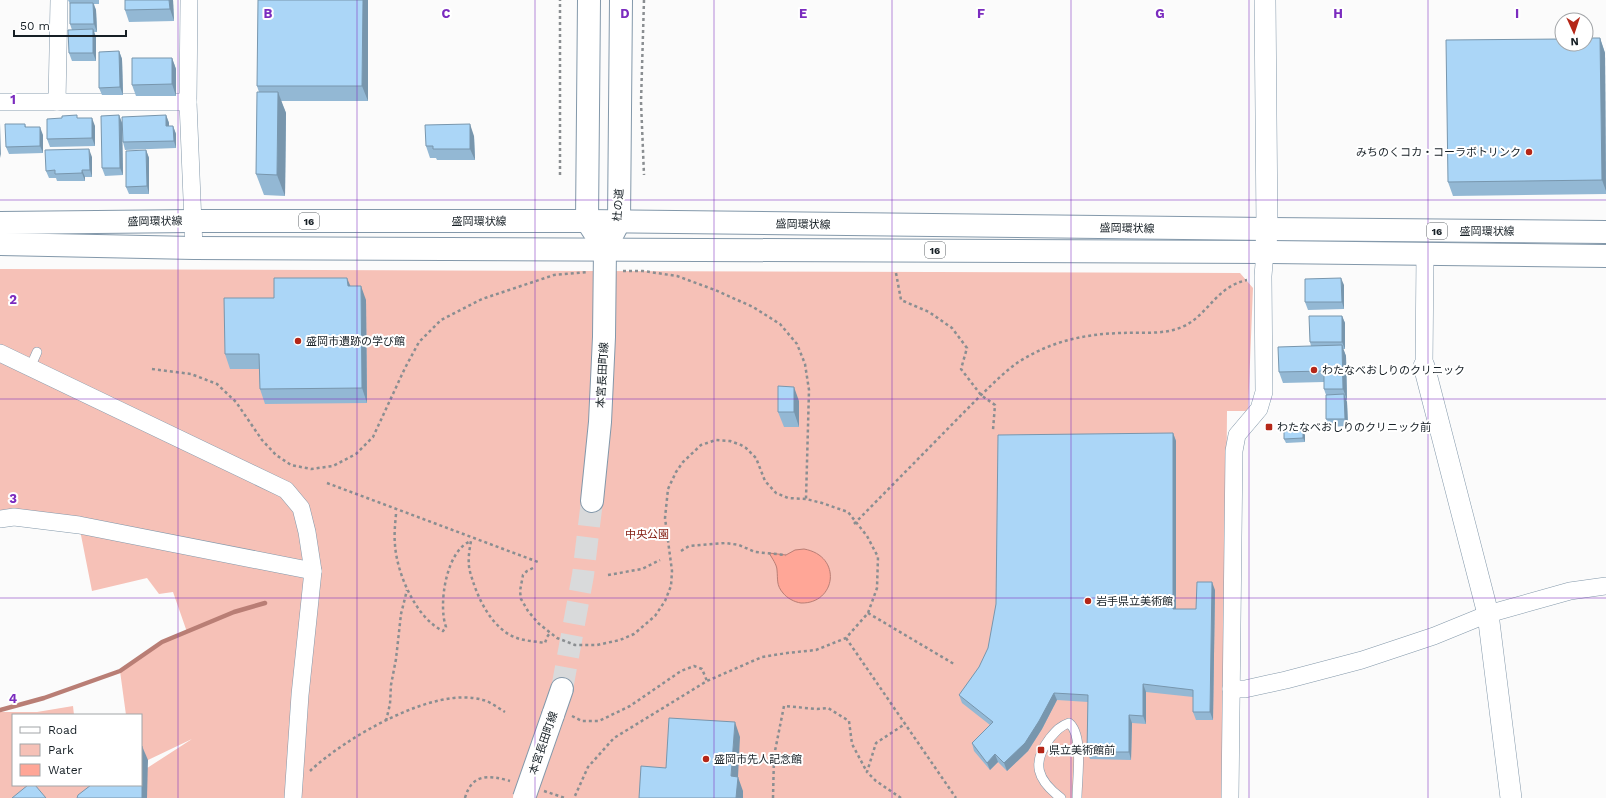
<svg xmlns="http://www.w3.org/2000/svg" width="1606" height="798" font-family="'Work Sans','Noto Sans JP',sans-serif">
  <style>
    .green { fill: #f6c1b7 }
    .water { fill: #ffa697; stroke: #b97e75 }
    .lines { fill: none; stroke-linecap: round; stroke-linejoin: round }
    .stream { stroke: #b97e75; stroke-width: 4.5 }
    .secondary-tunnel { stroke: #d9dadb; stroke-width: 22; stroke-dasharray: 22 11; stroke-linecap: butt }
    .service-casing { stroke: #8398aa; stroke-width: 10 }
    .minor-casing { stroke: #8398aa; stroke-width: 18 }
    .tertiary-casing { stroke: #8398aa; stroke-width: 22 }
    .secondary-casing { stroke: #8398aa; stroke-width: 24 }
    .primary-casing { stroke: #8398aa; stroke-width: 24 }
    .path { stroke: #8a8e91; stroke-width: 2.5; stroke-dasharray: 3 3; stroke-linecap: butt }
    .service { stroke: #fff; stroke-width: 9 }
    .minor { stroke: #fff; stroke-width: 17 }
    .tertiary { stroke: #fff; stroke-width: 21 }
    .secondary { stroke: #fff; stroke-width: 22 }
    .primary { stroke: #fff; stroke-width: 22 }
    .secondary-bridge-casing { stroke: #8398aa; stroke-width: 24; stroke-linecap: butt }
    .secondary-bridge { stroke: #fff; stroke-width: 22 }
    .wall { fill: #93b8d4 }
    .shaded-wall { fill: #7896ad }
    .building { fill: #abd6f7; stroke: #7896ad }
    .grid { fill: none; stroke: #7b2cbf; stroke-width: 1; stroke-opacity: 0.55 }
    .poi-dot { fill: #b52718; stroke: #fff; stroke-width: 1.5 }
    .labels { text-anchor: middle; stroke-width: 4; stroke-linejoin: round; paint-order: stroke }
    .shield { fill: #fff; stroke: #5c6266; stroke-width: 1 }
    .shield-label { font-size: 10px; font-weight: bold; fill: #161f25 }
    .poi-label { font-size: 11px; fill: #161f25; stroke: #fff; text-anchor: start }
    .street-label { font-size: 11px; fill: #161f25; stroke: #fff }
    .park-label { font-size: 11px; fill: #862115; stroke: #fff }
    .grid-label { font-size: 13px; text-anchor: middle; font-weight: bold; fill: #7b2cbf; stroke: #fff; stroke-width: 4; stroke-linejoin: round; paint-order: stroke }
  </style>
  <rect width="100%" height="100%" fill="#fbfbfb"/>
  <g class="green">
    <polygon points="0,269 1240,273 1253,288 1248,411 1227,411 1224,798 101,798 141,785 141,772 192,739 148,760 141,766 141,715 126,715 120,671 162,642 187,632 173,592 159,594 147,578 92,591 79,525 0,519"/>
    <polygon points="73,706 74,715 13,715 13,785 108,785 99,798 0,798 0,712 37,712"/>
  </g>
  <path class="water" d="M804 549C843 556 836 604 801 603 794 602 787 598 783 593 776 585 778 579 777 570 777 565 772 558 769 553L786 555 795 550Z"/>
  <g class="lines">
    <polyline class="stream" points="0,710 44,698 120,671 162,642 234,612 265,603"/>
    <polyline class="secondary-tunnel" points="562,689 583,575 592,501"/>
    <defs>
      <g id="service">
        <polyline points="30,368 37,352"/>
        <path d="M1061 798C1037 780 1031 763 1050 738 1056 731 1060 726 1069 723 1084 735 1077 779 1077 798"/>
      </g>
      <g id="minor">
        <polyline points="189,0 188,102 194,248"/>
        <polyline points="0,102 188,102"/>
        <polyline points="57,102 59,0"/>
        <polyline points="0,353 286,490 301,508 307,532 313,571 300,695 293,798"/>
        <polyline points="1424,366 1425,254"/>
        <polyline points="0,519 14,517 79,525 313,571"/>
        <polyline points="1231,689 1245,689 1286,680 1362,660 1434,636 1488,614 1570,591 1606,586"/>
        <polyline points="1230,798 1234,451 1237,435 1259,409 1264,392 1263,276 1265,252"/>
      </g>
      <g id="tertiary">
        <polyline points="1265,0 1267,229 1266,247"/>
        <polyline points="1424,366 1488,614 1511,798"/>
      </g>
      <g id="secondary">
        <polyline points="589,0 587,221 605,249"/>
        <polyline points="592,501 600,422 604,337 605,249 619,222 621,0"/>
        <polyline points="553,715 562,689"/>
      </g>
      <g id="primary">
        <polyline points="0,223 193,221 587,221 1267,229 1606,232"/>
        <polyline points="0,244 194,248 1265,252 1606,256"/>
      </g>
    </defs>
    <use href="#service" class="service-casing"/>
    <use href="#minor" class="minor-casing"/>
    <use href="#tertiary" class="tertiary-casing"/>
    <use href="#secondary" class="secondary-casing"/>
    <use href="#primary" class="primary-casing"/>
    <g class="path">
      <polyline points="644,0 641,102 644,175"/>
      <polyline points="560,175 560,0"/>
      <polyline points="623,271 643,271 677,276 715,290 753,307 780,324 797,344 805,364 809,390 806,499"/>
      <polyline points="896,273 901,300 929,312 952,328 967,348 961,369 981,395 995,405 993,430"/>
      <polyline points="152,369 191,374 217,384 236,402 262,440 276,455 291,465 311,469 333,466 356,454 373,437 405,368 419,342 441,320 482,299 554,275 588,272"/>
      <polyline points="327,483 538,562"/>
      <path d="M396 514C395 525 394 535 395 545 397 574 416 618 443 631L446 627C438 605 446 550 471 541 469 552 467 564 471 575 477 596 489 623 510 635 521 641 533 641 545 643L547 637 550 633"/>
      <path d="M854 524 981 395C994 383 1006 370 1020 361 1052 341 1085 334 1121 333 1141 332 1164 335 1182 327 1208 316 1215 287 1247 280"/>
      <polyline points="681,551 689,546 726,543 739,545 755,552 786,555"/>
      <polyline points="533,568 527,571 523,575 520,591 521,599 528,611 538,623 557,638 575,645 597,645 620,640 634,634 655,616 665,601 671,586 672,571 665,518 668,489 676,472 683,462 701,445 716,440 730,441 741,445 746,448 756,458 765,481 776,493 788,498 806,499 822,503 848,512 867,536 878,557 877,588 868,613 846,638 816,650 787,653 762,657 707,681 614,738 588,767 574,798"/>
      <polyline points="608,575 642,569 660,560"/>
      <polyline points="868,613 954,664"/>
      <polyline points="846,638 956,798"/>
      <polyline points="572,716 582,721 599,721 630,706 681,671 694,666 702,669 707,681"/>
      <polyline points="386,721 390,704 391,685 396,659 401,614 407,590"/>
      <path d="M310 771C345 738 435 685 483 700 491 702 498 708 505 712"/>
      <polyline points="544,791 565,798"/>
      <path d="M465 798C472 773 489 775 510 781"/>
      <polyline points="773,798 774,756 784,706 817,709 828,708 849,721 852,744 867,772"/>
      <polyline points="901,798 876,781 867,772 876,743 905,724"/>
    </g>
    <use href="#service" class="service"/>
    <use href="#minor" class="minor"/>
    <use href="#tertiary" class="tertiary"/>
    <use href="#secondary" class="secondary"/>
    <use href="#primary" class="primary"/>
    <defs>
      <polyline id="secondary-bridge" points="524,798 553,715"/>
    </defs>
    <use href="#secondary-bridge" class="secondary-bridge-casing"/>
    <use href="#secondary-bridge" class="secondary-bridge"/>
  </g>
  <g class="wall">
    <polygon points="68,0 99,0 99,4 94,4 96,10 97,32 94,32 96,37 96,61 72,61 69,53 72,30 70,24 70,4"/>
    <polygon points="125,0 173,0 174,21 129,22 125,10"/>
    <polygon points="368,0 368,101 281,101 286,113 285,196 264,195 256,174 259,92 257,86"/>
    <polygon points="1600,38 1605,53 1606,194 1453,196 1448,182"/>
    <polygon points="119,51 122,59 123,95 102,95 99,88"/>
    <polygon points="172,58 176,69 176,96 136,96 132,85"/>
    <polygon points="119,115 122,123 123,175 105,176 102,168"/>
    <polygon points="166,115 169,123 169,126 173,126 176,134 176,148 125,150 123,142"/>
    <polygon points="78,118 95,126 95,146 50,147 47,139"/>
    <polygon points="25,124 26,127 43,135 43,153 9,154 6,147"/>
    <polygon points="474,136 475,160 437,160 436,158 430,158 426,146"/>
    <polygon points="146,150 149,158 149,194 129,194 126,187"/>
    <polygon points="92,157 92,177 85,177 85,181 57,181 56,178 49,178 46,171"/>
    <polygon points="1344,285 1344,309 1308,310 1305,302"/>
    <polygon points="350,286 366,300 367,403 265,404 260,389 259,369 230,369 225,354 274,298"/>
    <polygon points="1342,316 1345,323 1345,349 1343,349 1346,356 1347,400 1346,400 1347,402 1348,426 1329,427 1326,419 1326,395 1324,389 1324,382 1283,383 1279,372 1311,346 1310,342"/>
    <polygon points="799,401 799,427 784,427 778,412"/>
    <polygon points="1173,433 1176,441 1176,609 1196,609 1215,590 1213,720 1196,720 1193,712 1193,697 1146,692 1146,724 1132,723 1131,760 1090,759 1087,752 1088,702 1057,700 1042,729 1028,751 1007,771 998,762 990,770 974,751 972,743 990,725 962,703 959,695 979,667"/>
    <polygon points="1305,435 1305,442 1286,443 1284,439"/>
  </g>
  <g class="shaded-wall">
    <polygon points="169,0 173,0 174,21 170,9"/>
    <polygon points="363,0 368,0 368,101 362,86"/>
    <polygon points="93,3 96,10 97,32 94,24"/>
    <polygon points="93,29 96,37 96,61 93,53"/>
    <polygon points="1600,38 1605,53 1606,191 1602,180"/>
    <polygon points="119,51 122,59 123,95 120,87"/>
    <polygon points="172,58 176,69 176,96 172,84"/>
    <polygon points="278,92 286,113 285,196 277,175"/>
    <polygon points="119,115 122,123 123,175 120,168"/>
    <polygon points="166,115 169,123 169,134 166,126"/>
    <polygon points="92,118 95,126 95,146 92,138"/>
    <polygon points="0,122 0,123 1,158 0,154"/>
    <polygon points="470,124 474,136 475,160 470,149"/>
    <polygon points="173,126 176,134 176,148 174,141"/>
    <polygon points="40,127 43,135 43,153 40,146"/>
    <polygon points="89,149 92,157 92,177 90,170"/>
    <polygon points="146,150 149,158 149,194 147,186"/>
    <polygon points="82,170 85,177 85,181 82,173"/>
    <polygon points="347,278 353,292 348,286"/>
    <polygon points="1341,278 1344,285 1344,309 1342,302"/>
    <polygon points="361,286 366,300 367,403 362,388"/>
    <polygon points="1342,316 1345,323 1345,349 1342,342"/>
    <polygon points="1342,345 1346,356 1347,400 1343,389"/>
    <polygon points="794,387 799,401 799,427 794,412"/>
    <polygon points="1344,394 1347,402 1348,426 1345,419"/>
    <polygon points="1303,431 1305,435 1305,442 1303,438"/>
    <polygon points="1173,433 1176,441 1176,617 1173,609"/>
    <polygon points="1212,582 1215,590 1213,720 1210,712"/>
    <polygon points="1143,684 1146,692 1146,724 1143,716"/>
    <polygon points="1054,693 1057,700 1042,729 1028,751 1007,771 1004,763"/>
    <polygon points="1129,715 1132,723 1131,760 1129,752"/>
    <polygon points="735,722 740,737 738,777 743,791 743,798 736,798 731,776"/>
    <polygon points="142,746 148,760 147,798 142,798"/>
    <polygon points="995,754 998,762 990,770 987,763"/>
  </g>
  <g class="building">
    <polygon points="125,0 169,0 170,9 125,10"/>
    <polygon points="258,0 363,0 362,86 257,86"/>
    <polygon points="70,3 93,3 94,24 70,24"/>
    <polygon points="93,29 93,53 69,53 68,30"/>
    <polygon points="1586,38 1600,38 1602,180 1448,182 1446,40 1562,39 1562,44 1586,44"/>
    <polygon points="119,51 120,87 99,88 99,52"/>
    <polygon points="132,58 172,58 172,84 132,85"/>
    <polygon points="257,92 278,92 277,175 256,174"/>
    <polygon points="77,115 77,118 92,118 92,138 47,139 47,119 62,118 62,116"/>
    <polygon points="119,115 120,168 102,168 101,116"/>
    <polygon points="166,115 166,126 173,126 174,141 123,142 122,117"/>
    <polygon points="5,124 25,124 25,127 40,127 40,146 6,147"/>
    <polygon points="470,124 470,149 433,149 433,146 426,146 425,125"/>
    <polygon points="89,149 90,170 82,170 82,173 55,174 55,170 46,171 45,150"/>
    <polygon points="146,150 147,186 126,187 126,151"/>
    <polygon points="274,278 347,278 348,286 361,286 362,388 260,389 259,354 225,354 224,298 274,298"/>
    <polygon points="1341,278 1342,302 1305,302 1305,279"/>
    <polygon points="1309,316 1342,316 1342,342 1310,342"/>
    <polygon points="1342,345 1343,389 1324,389 1324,371 1279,372 1278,347"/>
    <polygon points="778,386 794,387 794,412 778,412"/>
    <polygon points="1344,394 1345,419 1326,419 1326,395"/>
    <polygon points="1284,431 1303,431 1303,438 1284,439"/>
    <polygon points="1173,433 1173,609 1196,609 1197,582 1212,582 1210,712 1193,712 1193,690 1143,684 1143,716 1129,715 1129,752 1087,752 1088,695 1054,693 1039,721 1025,743 1004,763 995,754 987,763 972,743 993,722 959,695 979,667 988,648 996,604 998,435"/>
    <polygon points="669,718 735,722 731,776 738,777 736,798 639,798 641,766 666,768"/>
    <polygon points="142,746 142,798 77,798 78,795 91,785 141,785 141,747"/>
    <polygon points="28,785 35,785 46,798 12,798"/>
  </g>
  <path class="grid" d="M178 0V798M357 0V798M535 0V798M714 0V798M892 0V798M1071 0V798M1249 0V798M1428 0V798M0 200H1606M0 399H1606M0 598H1606"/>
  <g class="poi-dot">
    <circle cx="1529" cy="152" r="4"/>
    <circle cx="298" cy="341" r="4"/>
    <circle cx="1314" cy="370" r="4"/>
    <rect x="1265" y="423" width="8" height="8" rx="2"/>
    <circle cx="1088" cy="601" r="4"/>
    <rect x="1037" y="746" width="8" height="8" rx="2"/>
    <circle cx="706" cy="759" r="4"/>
  </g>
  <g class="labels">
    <g class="shield">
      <rect x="299" y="213" width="20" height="16" rx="3"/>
      <rect x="1427" y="223" width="20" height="16" rx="3"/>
      <rect x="925" y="242" width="20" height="16" rx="3"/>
    </g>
    <g class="shield-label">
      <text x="309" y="225">16</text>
      <text x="1437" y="235">16</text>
      <text x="935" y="254">16</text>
    </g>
    <g class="poi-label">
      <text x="1521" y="156" text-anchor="end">みちのくコカ・コーラボトリンク</text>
      <text x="306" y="345">盛岡市遺跡の学び館</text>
      <text x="1322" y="374">わたなべおしりのクリニック</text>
      <text x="1277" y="431">わたなべおしりのクリニック前</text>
      <text x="1096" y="605">岩手県立美術館</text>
      <text x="1049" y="754">県立美術館前</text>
      <text x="714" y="763">盛岡市先人記念館</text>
    </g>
    <g class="street-label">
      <text transform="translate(618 205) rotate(-86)" y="4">杜の道</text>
      <text transform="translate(155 221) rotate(-1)" y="4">盛岡環状線</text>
      <text x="479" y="225">盛岡環状線</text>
      <text transform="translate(803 224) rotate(1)" y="4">盛岡環状線</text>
      <text transform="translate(1127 228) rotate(1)" y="4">盛岡環状線</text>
      <text x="1487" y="235">盛岡環状線</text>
      <text transform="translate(602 375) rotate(-87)" y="4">本宮長田町線</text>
      <text transform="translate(543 743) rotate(-71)" y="4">本宮長田町線</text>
    </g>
    <g class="park-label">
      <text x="647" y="538">中央公園</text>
    </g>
  </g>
  <g class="grid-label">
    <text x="268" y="18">B</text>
    <text x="446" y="18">C</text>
    <text x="625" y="18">D</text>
    <text x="803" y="18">E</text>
    <text x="981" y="18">F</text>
    <text x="1160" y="18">G</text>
    <text x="1338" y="18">H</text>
    <text x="1517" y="18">I</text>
    <text x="13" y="104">1</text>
    <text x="13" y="304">2</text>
    <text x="13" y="503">3</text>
    <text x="13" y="703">4</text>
  </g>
  <rect x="12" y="714" width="130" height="72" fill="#ffffff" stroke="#a2a5a8"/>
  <rect x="20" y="727" width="20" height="6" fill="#ffffff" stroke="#a2a5a8"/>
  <text x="48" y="734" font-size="12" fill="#161f25">Road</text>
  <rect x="20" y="744" width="20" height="12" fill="#f6c1b7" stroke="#a2a5a8"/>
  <text x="48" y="754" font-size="12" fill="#161f25">Park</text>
  <rect x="20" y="764" width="20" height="12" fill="#ffa697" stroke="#a2a5a8"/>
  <text x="48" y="774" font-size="12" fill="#161f25">Water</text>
  <g transform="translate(1574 32) rotate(177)"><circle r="19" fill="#ffffff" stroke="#a2a5a8"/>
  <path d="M0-3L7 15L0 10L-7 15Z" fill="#b52718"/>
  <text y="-6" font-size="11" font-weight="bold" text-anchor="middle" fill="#161f25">N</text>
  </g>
  <path d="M14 30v6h112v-6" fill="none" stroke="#161f25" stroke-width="2"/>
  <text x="20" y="30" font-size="12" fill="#161f25" stroke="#ffffff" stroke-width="3" paint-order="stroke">50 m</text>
</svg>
